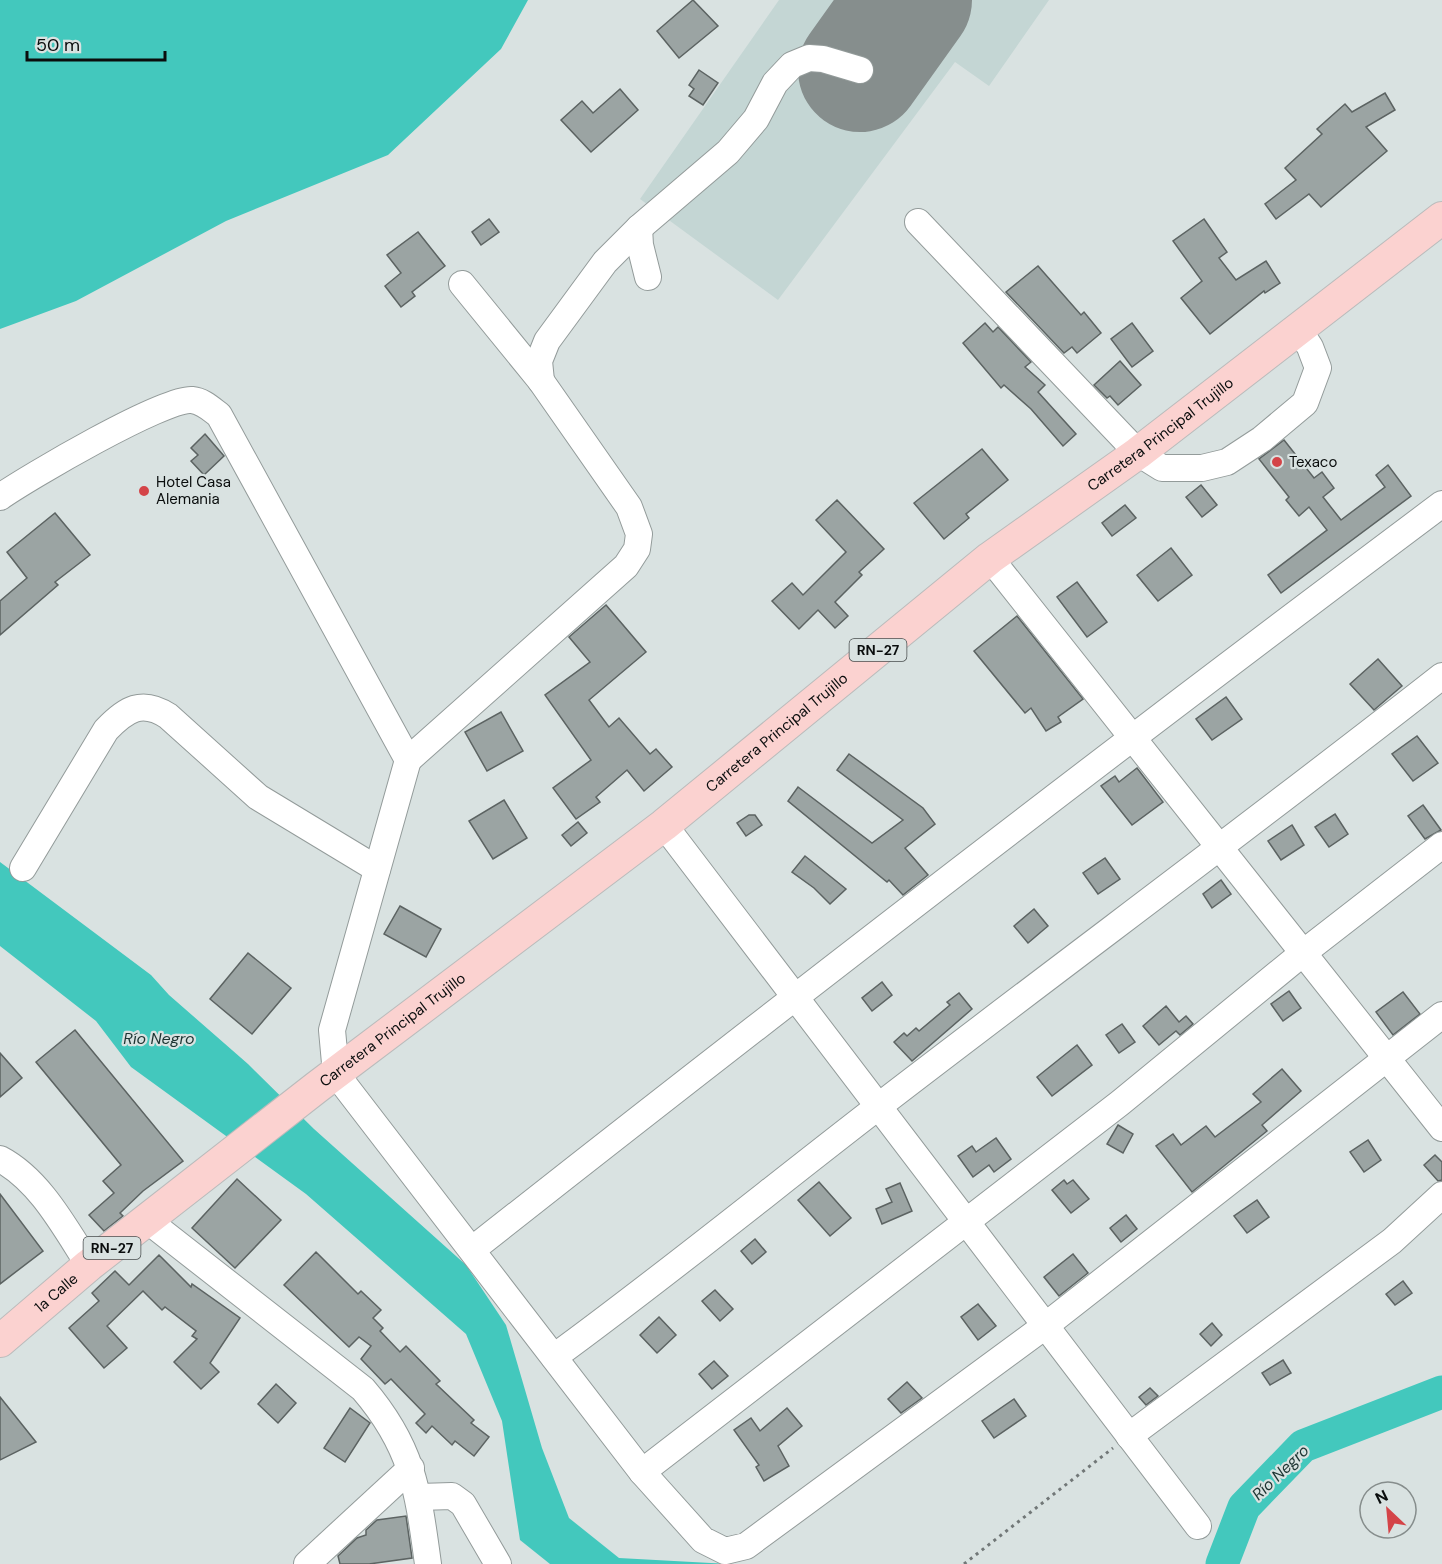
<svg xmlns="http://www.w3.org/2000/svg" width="1442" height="1564" font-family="'DM Sans',sans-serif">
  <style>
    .built { fill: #c4d6d4 }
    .water { fill: #43c8bd }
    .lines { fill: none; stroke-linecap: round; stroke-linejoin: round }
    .river { stroke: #43c8bd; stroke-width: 33 }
    .runway { stroke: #868e8d; stroke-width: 124 }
    .building { fill: #9ba4a3; stroke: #5c6362; stroke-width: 1.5 }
    .minor-casing { stroke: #939b9a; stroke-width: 28 }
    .major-casing { stroke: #babbbb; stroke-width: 34 }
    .path { stroke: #717777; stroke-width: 3; stroke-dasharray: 3 4.5; stroke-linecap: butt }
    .minor { stroke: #fff; stroke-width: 26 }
    .major { stroke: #fbd2d0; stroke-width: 32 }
    .poi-dot { fill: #d44448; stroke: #d9e2e1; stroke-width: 2 }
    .labels { text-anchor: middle; stroke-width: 4.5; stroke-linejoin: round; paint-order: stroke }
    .shield { fill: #d9e2e1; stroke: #484d4d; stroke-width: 1.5 }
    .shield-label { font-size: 14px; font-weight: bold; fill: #0a0d0d }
    .street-label { font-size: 15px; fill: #0a0d0d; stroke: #d9e2e1 }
    .poi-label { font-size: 15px; fill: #0a0d0d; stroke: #d9e2e1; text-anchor: start }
    .water-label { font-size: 16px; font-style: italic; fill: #1c3331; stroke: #d9e2e1 }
  </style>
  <rect width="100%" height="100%" fill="#d9e2e1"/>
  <polygon class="built" points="779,0 1049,0 989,86 955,62 778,300 640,199"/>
  <g class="water">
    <polygon points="0,0 528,0 501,49 388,155 226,221 76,301 0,329"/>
    <polygon points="0,862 151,975 169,995 248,1064 314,1129 466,1265 506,1325 542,1448 569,1518 619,1558 729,1564 550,1564 520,1540 502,1421 466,1334 306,1194 131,1067 96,1021 0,946"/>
  </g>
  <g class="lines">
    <polyline class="river" points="1222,1564 1244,1507 1303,1446 1442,1392"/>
    <polyline class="runway" points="860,70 910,0"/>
  </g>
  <g class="building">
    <polygon points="693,0 718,26 679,58 657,31"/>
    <polygon points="699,70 718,83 703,105 689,96 694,89 689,85"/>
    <polygon points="620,89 638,110 591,152 561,120 582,101 593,113"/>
    <polygon points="1385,93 1395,110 1366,127 1387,151 1321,207 1309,194 1276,219 1265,204 1296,180 1285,168 1322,134 1317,129 1345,104 1352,112"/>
    <polygon points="489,219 499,232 481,245 472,232"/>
    <polygon points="1204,219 1227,252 1219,258 1236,280 1266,261 1280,283 1265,293 1264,291 1210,334 1181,298 1202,281 1173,241"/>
    <polygon points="418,232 445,266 412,292 415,296 401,307 385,286 401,273 387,255"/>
    <polygon points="1038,266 1081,315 1084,312 1101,333 1077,353 1072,347 1064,353 1006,292"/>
    <polygon points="985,323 993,332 998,327 1031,362 1025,367 1045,385 1038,392 1076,434 1063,446 1031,409 1004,385 1001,388 963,343"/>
    <polygon points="1132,323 1153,351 1132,367 1111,339"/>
    <polygon points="1120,361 1141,385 1118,405 1110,396 1107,398 1094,385"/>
    <polygon points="205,434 224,456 204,475 191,461 198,455 191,448"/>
    <polygon points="1284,440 1314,478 1322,472 1334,488 1323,497 1341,520 1385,487 1376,475 1388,465 1411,496 1281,593 1268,575 1327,530 1309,507 1299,516 1286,500 1289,497 1259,459"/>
    <polygon points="982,449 1008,480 966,514 969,518 944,539 914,503"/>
    <polygon points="1201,485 1217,505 1202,517 1186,497"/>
    <polygon points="837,500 884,549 859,572 862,575 835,602 848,616 835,628 818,610 799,629 772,601 792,583 803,595 846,552 816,520"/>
    <polygon points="1125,505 1136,518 1112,536 1102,523"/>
    <polygon points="55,513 90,555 55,582 58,585 0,635 0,601 27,578 7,552"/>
    <polygon points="1171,548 1192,575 1158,601 1137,575"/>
    <polygon points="1077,582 1107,622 1087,637 1057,597"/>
    <polygon points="606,605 646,652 589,700 609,727 619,718 650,754 656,749 672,767 644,791 627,770 596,797 600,802 576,819 553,788 591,760 545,695 590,662 569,637"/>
    <polygon points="1017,616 1083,699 1058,717 1061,722 1046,731 1031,708 1025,713 974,651"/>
    <polygon points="1378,659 1402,686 1374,710 1350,684"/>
    <polygon points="1226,697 1242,719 1212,740 1196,719"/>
    <polygon points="501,712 523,751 487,771 465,732"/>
    <polygon points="1417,736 1438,763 1413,781 1392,754"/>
    <polygon points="849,754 923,808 935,824 905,848 928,875 903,895 889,880 887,882 788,801 798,787 872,843 903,820 837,770"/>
    <polygon points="1137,768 1163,802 1132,825 1101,786 1115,776 1119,782"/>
    <polygon points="504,800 527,838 493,859 469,821"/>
    <polygon points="1423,805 1441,830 1425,839 1408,816"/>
    <polygon points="1335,814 1348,834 1329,847 1315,827"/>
    <polygon points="749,815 755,815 762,825 746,836 737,823"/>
    <polygon points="578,822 587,833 571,846 562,835"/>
    <polygon points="1292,825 1304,845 1281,860 1268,841"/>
    <polygon points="805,856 846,889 830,904 814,888 792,872"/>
    <polygon points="1105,858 1120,879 1098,894 1083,873"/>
    <polygon points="1221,880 1231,894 1212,908 1203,894"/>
    <polygon points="400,906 441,929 426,957 384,934"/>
    <polygon points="1034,909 1048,926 1028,943 1014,926"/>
    <polygon points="248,953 291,988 252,1034 210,999"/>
    <polygon points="882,982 892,995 872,1011 862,998"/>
    <polygon points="1289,991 1301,1008 1283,1021 1271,1004"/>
    <polygon points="1403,992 1420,1014 1393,1035 1376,1012"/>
    <polygon points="959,993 972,1009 912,1061 894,1042 904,1033 907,1036 916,1028 919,1031 950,1005 947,1002"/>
    <polygon points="1166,1006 1179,1022 1186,1016 1193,1024 1180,1035 1176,1031 1159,1045 1143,1026"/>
    <polygon points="1122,1024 1135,1042 1119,1053 1106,1035"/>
    <polygon points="75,1030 183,1161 143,1191 120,1213 123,1216 104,1231 89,1215 114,1193 103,1181 121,1165 36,1062"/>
    <polygon points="1077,1045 1092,1065 1052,1096 1037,1077"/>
    <polygon points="0,1053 22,1078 0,1097"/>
    <polygon points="1282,1069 1301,1091 1262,1125 1267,1131 1192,1192 1156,1146 1173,1134 1181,1145 1206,1126 1215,1137 1261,1102 1253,1094"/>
    <polygon points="1118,1125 1133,1134 1123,1153 1107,1144"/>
    <polygon points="996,1138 1011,1159 994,1172 989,1165 973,1177 958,1156 972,1146 976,1152"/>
    <polygon points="1368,1140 1381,1160 1364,1172 1350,1152"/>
    <polygon points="1435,1155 1442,1162 1442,1180 1438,1181 1424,1165"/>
    <polygon points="237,1179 281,1220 235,1268 192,1228"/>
    <polygon points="1064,1180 1067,1184 1073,1180 1089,1199 1071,1213 1052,1190"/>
    <polygon points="819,1182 851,1218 830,1236 798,1200"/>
    <polygon points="900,1183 912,1211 882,1224 876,1209 892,1202 886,1189"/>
    <polygon points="0,1194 43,1251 0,1284"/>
    <polygon points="1257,1200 1269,1217 1247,1233 1234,1216"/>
    <polygon points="1126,1215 1137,1229 1121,1242 1110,1228"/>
    <polygon points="755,1239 766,1252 752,1264 741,1251"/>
    <polygon points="316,1252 358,1294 361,1291 381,1310 373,1318 383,1328 380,1331 400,1352 406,1346 440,1381 436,1384 474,1420 471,1423 489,1437 474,1456 455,1441 452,1445 432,1426 426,1433 416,1423 425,1414 391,1379 385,1384 361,1359 371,1346 359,1337 349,1347 284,1285"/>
    <polygon points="1073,1254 1088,1273 1059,1296 1044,1277"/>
    <polygon points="159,1255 191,1287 192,1284 240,1318 210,1363 219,1372 201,1389 174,1362 197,1339 192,1336 196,1331 165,1307 162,1310 143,1291 107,1326 127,1348 104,1368 69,1328 99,1301 92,1293 115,1271 129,1285"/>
    <polygon points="1403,1281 1412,1293 1395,1305 1386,1294"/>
    <polygon points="715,1290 733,1309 720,1321 702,1301"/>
    <polygon points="978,1304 996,1326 978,1340 961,1317"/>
    <polygon points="659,1317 676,1335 657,1353 640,1335"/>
    <polygon points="1212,1323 1222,1335 1211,1346 1200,1334"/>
    <polygon points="1283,1360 1291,1373 1270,1385 1262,1373"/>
    <polygon points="714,1361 728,1376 712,1389 699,1374"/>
    <polygon points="907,1382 922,1398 901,1413 888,1399"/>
    <polygon points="276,1384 296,1403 278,1423 258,1404"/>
    <polygon points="1150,1388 1158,1396 1146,1405 1139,1397"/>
    <polygon points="0,1397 36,1442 0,1460"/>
    <polygon points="1014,1399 1026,1416 994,1438 982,1421"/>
    <polygon points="350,1408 370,1423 345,1462 324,1448"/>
    <polygon points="787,1408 802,1426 778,1446 789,1466 764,1481 756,1467 759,1465 734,1430 751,1418 760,1431"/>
    <polygon points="406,1516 412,1558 369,1564 340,1564 338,1556 357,1538 366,1535 366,1530 377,1520"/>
  </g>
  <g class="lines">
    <defs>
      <g id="minor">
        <polyline points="918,222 1138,453 1162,468 1202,468 1227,462 1262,439 1305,403 1318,368 1310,347 1299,330"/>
        <polyline points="639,228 640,245 648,277"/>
        <polyline points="541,381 539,361 547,341 605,262 639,228 728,152 756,119 775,83 792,65 809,58 823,59 860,70"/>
        <path d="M0 497C27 478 165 397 192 400 203 401 211 409 219 415L408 760 332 1030 336 1074 642 1472 703 1540 725 1551 746 1546 1045 1326 1442 1015"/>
        <polyline points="990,558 1442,1128"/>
        <polyline points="408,760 626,566 637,549 639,534 629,507 541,381 462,284"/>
        <polyline points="664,825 1198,1526"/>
        <path d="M23 868 106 730C126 709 142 699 168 716L258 797 377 869"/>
        <path d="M0 1159C40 1180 65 1228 89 1265"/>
        <path d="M147 1220 363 1389C413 1447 418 1491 428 1564"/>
        <path d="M473 1249C793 997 1116 748 1442 504"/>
        <path d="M554 1357C665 1276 770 1190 879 1106 1066 962 1256 822 1442 676"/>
        <polyline points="1129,1436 1392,1241 1442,1195"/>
        <polyline points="642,1472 1120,1103 1303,953 1442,845"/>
        <polyline points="419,1497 452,1496 463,1504 498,1564"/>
        <polyline points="307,1564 411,1468"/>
      </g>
      <g id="major">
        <path id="s1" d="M0 1341 89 1265 317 1087 664 825 990 558 1138 453 1442 218"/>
      </g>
    </defs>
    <use href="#minor" class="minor-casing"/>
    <use href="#major" class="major-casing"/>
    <polyline class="path" points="964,1564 1113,1448"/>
    <use href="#minor" class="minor"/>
    <use href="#major" class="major"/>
  </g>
  <g class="poi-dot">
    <circle cx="1277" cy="462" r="6"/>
    <circle cx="144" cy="491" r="6"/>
  </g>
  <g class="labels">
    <g class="shield">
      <rect x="849.5" y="639" width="57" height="22" rx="4.5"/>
      <rect x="83.5" y="1237" width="57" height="22" rx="4.5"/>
    </g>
    <g class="shield-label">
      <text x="878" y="655">RN-27</text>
      <text x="112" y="1253">RN-27</text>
    </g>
    <g class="street-label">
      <text dy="5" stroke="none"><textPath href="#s1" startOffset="1473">Carretera Principal Trujillo</textPath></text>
      <text dy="5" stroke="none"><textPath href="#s1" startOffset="987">Carretera Principal Trujillo</textPath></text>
      <text dy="5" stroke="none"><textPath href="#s1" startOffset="501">Carretera Principal Trujillo</textPath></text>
      <text dy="5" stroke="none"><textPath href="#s1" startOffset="74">1a Calle</textPath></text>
    </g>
    <g class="poi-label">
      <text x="1289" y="467">Texaco</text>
      <text x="156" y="487">Hotel Casa<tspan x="156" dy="17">Alemania</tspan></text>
    </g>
    <g class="water-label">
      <text x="159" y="1044">Río Negro</text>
      <text transform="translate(1280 1472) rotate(-44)" y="6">Río Negro</text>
    </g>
  </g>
  <g transform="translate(1388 1510) rotate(334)"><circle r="28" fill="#d9e2e1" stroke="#868d8c" stroke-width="1.5"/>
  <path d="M0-4.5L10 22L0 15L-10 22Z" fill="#d44448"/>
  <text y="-9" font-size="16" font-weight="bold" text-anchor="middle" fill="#0a0d0d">N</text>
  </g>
  <path d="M27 51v9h138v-9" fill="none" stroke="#0a0d0d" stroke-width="3"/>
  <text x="36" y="51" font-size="18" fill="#0a0d0d" stroke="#d9e2e1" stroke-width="4.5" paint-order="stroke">50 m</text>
</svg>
